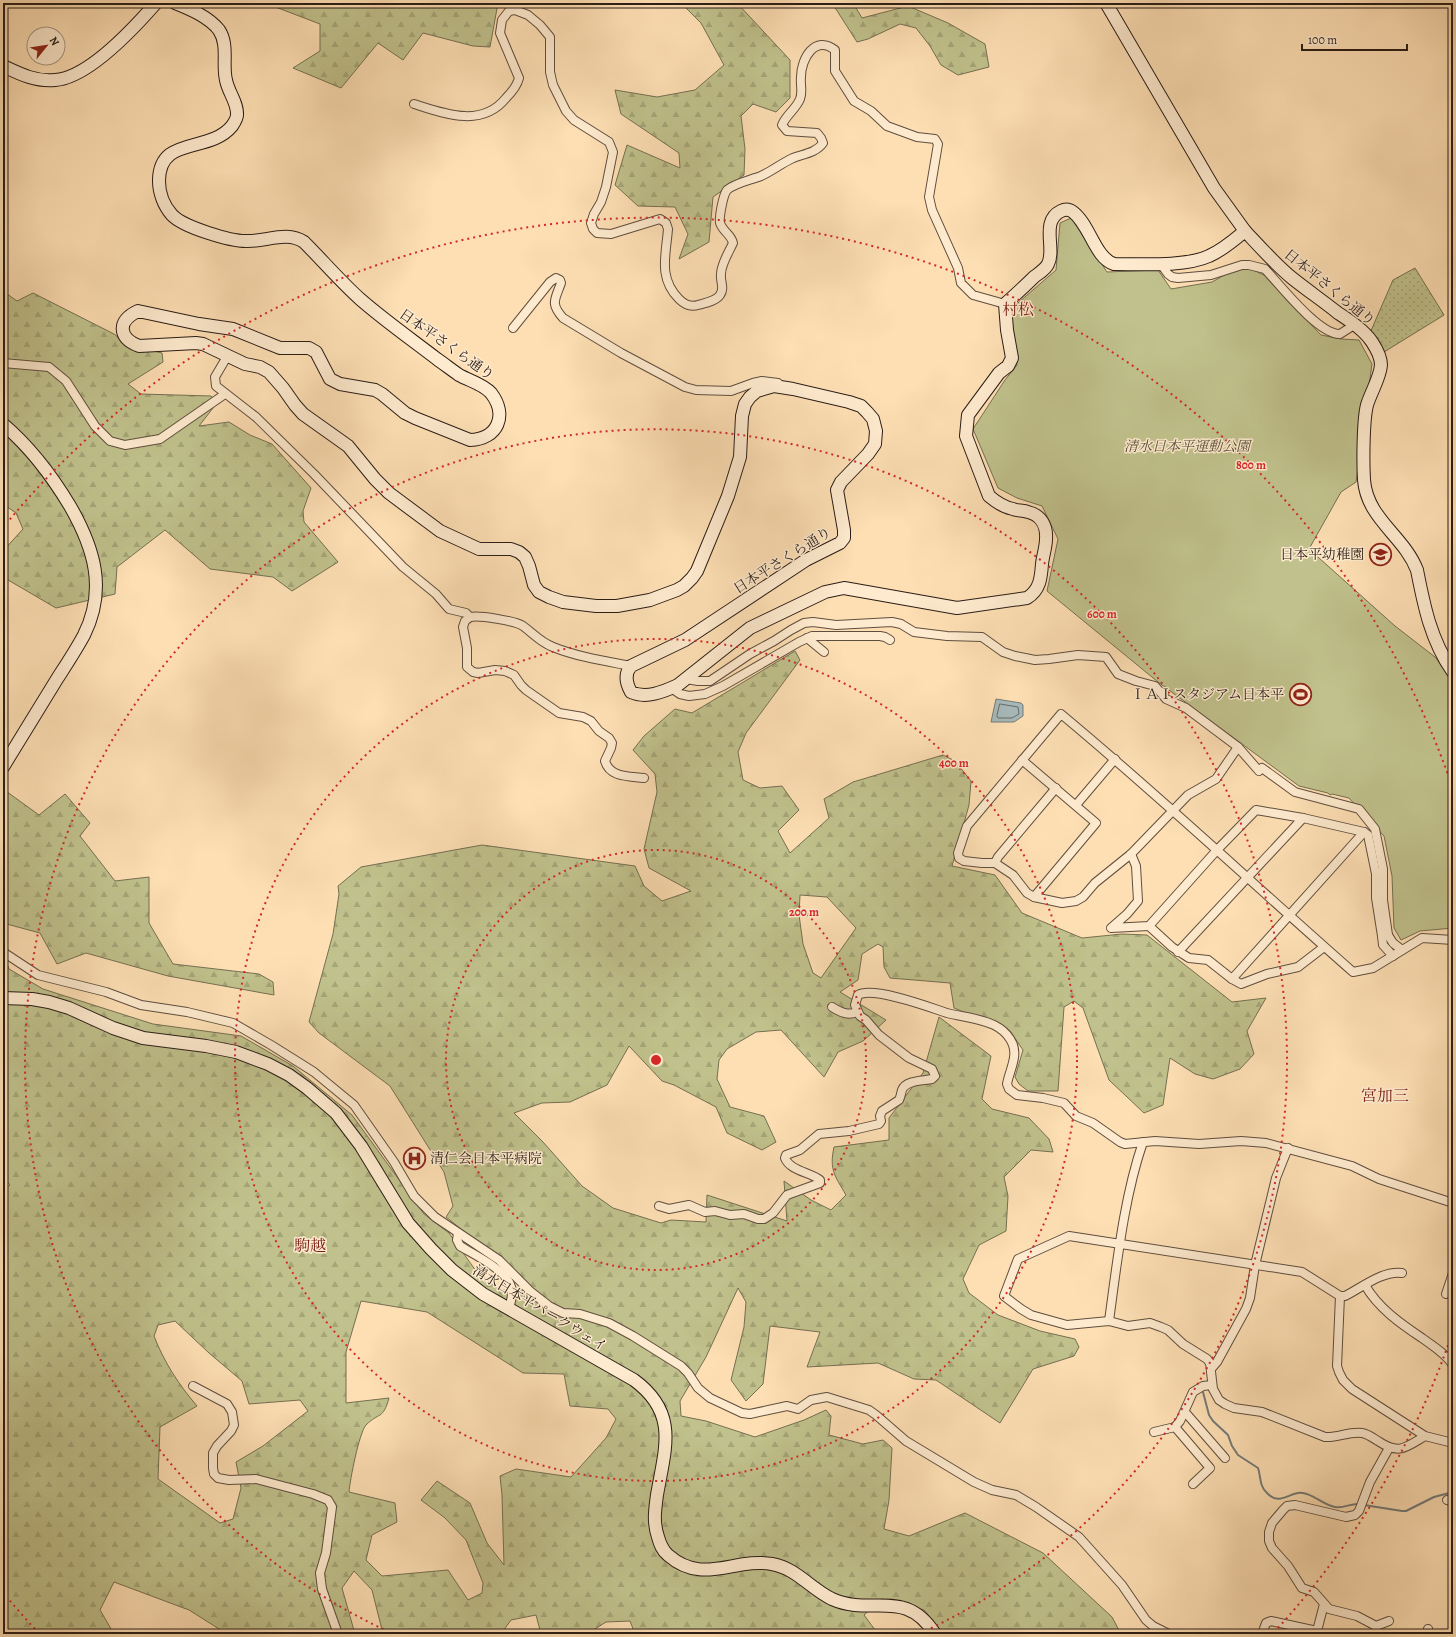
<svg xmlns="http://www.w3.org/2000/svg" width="1456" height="1637" font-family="Alegreya,'Noto Serif JP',serif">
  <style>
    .grass { fill: url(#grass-dots); stroke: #756f51 }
    .forest { fill: url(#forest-firs); stroke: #756f51; fill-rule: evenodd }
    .green { fill: #c0c18c; stroke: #756f51 }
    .water { fill: #a6b9b9; stroke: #747b78 }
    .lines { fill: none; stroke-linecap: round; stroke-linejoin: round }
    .shore { stroke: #686b68; stroke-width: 1 }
    .stream { stroke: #747b78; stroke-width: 2 }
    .street-casing { stroke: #5f4e3e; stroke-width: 10 }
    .secondary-casing { stroke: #2a1d16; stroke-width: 14 }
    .street { stroke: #feeace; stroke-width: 8 }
    .secondary { stroke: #feeace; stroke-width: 12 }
    .ring { fill: none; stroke: #d62828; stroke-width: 2; stroke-dasharray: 2 4 }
    .labels { text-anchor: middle; stroke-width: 3; stroke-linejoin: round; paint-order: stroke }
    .street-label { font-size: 14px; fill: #2a1d16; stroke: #feeace }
    .park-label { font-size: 14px; font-style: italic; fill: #574e39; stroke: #feeace }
    .poi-label { font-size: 14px; fill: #2a1d16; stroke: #feeace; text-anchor: end }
    .quarter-label { font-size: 16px; fill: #7a1f14; stroke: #feeace }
    .centre { fill: #d62828; stroke: #feeace; stroke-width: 2 }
    .ring-label { font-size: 12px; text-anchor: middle; font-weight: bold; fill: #d62828; stroke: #feeace; stroke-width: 3; stroke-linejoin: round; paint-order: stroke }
  </style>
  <defs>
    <pattern id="grass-dots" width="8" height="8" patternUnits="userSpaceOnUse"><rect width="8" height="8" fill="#c0c18c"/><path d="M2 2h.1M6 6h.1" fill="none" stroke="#a5a578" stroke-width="1.8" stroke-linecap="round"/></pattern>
    <pattern id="forest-firs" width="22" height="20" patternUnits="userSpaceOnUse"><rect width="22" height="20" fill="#c0c18c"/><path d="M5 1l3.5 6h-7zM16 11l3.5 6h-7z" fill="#a5a578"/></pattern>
  </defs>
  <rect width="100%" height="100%" fill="#fedfb4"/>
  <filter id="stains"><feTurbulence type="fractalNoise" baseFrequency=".005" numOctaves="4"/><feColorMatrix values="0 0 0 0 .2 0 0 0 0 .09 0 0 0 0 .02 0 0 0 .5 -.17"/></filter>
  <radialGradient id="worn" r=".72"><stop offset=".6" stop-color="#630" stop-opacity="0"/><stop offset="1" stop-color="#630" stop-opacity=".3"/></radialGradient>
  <polygon class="grass" points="1415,268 1444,315 1384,352 1370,333 1393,280"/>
  <g class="forest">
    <polygon points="265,3 498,3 490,47 473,46 423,33 403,60 378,43 341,88 293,68 320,51 320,24"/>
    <polygon points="681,3 737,3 790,60 790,98 776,112 753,104 741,116 745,149 744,175 713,197 709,242 679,259 688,234 675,207 638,206 615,185 627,145 680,168 679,153 621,114 615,90 657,97 695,90 724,65 701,23"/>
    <polygon points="810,3 853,3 862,18 908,6 948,23 985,44 989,67 958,75 941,65 930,46 916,28 900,24 868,39 857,42 834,6 814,7"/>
    <polygon points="3,291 17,301 33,293 114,334 128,345 162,353 163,362 128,384 141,394 211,396 217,403 199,426 229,422 250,435 272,444 311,488 303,511 304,522 338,562 292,591 273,577 210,569 165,530 117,567 115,594 56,608 3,577 3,551 23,529 16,513 3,504"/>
    <path d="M795 651 800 660 746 733 738 752 743 780 760 788 782 786 799 810 778 831 790 853 829 818 824 799 853 782 943 755 955 761 971 781 969 805 952 866 995 875 1022 913 1082 938 1122 934 1147 935 1232 1002 1266 998 1247 1031 1254 1054 1240 1069 1213 1079 1195 1074 1170 1058 1163 1105 1144 1113 1109 1080 1083 1008 1074 1001 1064 1007 1058 1091H1028L1019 1084 1015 1077 1023 1050 1010 1031 954 1008 950 983 890 978 884 967 883 947 878 944 862 954 858 980 840 992 886 1020 863 1041 838 1052 824 1077 781 1030 756 1032 727 1049 719 1060 717 1079 730 1107 764 1116 776 1142 762 1150 727 1133 716 1107 674 1085 662 1081 629 1046 607 1085 570 1102 542 1103 514 1113 543 1142 582 1186 613 1208 661 1223 671 1220 706 1222 707 1195 787 1221 784 1181 811 1200 831 1210 846 1195C835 1176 829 1170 834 1147L889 1140V1118L923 1073 939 1017 991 1056 982 1099 992 1109 1029 1118 1049 1139 1053 1152 1031 1150 1004 1177 1008 1196 1006 1231 979 1245 963 1279 969 1293 998 1315 1040 1331 1075 1339 1079 1347 1074 1356 1033 1369 1000 1423 936 1380 914 1379 878 1363 807 1367 820 1332 770 1326 763 1384 746 1401 731 1380 744 1327 746 1302 738 1288 706 1357 680 1401 681 1416 706 1421 755 1437 804 1420 826 1410 831 1416 829 1435 863 1444 883 1440 892 1448 889 1500 884 1529 909 1536 965 1513 1043 1553 1112 1617 1121 1634H944L924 1610 882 1599 864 1615 878 1634H635L630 1621 606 1622 587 1634H541L536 1615 511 1620 501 1634H383L372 1590 354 1571 342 1588 355 1634H227L189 1610 114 1582 100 1610 114 1634H3V1189L10 1185 3 1176V964L8 966 9 969 43 989 153 1024 241 1036 293 1066 352 1115 424 1214 449 1233 476 1271 499 1290H521L525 1280 446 1217 453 1206 444 1172 390 1086 319 1033 309 1022 333 934 339 894 338 886 361 867 482 845 635 866 644 886 662 901 691 891 649 868 644 849 657 792 655 774 633 750 644 736 675 709 692 713ZM800 895 827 897 856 928 821 978 813 973 803 944 799 915ZM361 1301 427 1312 523 1373 564 1374 570 1406 608 1409 616 1419 606 1438 571 1477 516 1469 500 1476 502 1495 504 1565 487 1543 470 1503 437 1481 421 1500 445 1518 466 1540 483 1583 482 1593 468 1600 448 1570 382 1576 366 1560 372 1535 397 1522 395 1503 349 1492C350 1480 359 1433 366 1425 379 1412 383 1420 389 1398L346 1403V1352ZM175 1321 209 1353 242 1381 249 1404 300 1400 308 1411 263 1446 236 1462 241 1488 233 1519 220 1523 158 1479 160 1427 197 1406C179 1385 164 1362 154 1336L158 1325Z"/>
    <polygon points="3,789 39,815 65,794 90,823 80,836 115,881 149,877 149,923 173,964 259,974 273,982 274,995 168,976 86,953 57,964 40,933 3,923"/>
  </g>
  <polygon class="green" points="1071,218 1107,272 1158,270 1171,289 1212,282 1242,265 1264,275 1321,335 1341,339 1359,340 1372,364 1356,482 1341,492 1309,549 1395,626 1435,657 1453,681 1453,928 1420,931 1401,940 1394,928 1392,876 1384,836 1349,798 1332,794 1330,795 1328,793 1299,786 1158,682 1047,591 1058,539 1042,506 1017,498 998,488 973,429 1005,380 1017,365 1011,309 1056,270 1060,223"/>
  <polygon class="water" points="996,699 1021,703 1023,705 1023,716 1014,722 991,722"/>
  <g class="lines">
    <polygon class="shore" points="1000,704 1018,707 1019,714 1012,718 998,718 997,716"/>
    <g class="stream">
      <path d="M1203 1392 1209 1415 1213 1421 1228 1435 1232 1446 1238 1455 1258 1468C1261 1476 1259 1486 1267 1493 1278 1505 1286 1495 1298 1493 1310 1491 1323 1505 1335 1507 1343 1509 1351 1503 1359 1504"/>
      <polyline points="1364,1505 1402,1511 1406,1511 1434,1497 1453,1492"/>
    </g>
    <defs>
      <g id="street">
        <path d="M414 104C445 114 482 128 506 98 512 92 517 86 519 78L500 33 502 20 509 11 515 10 528 15 540 25 550 37V72L553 85 566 111 574 120 609 142 613 152 606 187 601 202 594 214 591 223 593 229 597 233 611 234 660 219 666 223 668 229C666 255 658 278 679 299 684 304 691 307 698 305 705 303 716 301 720 295 725 288 720 282 721 274 721 264 729 252 733 243 731 234 723 232 720 223 719 217 723 195 727 190 735 183 751 180 761 176 772 171 782 163 793 158 803 154 816 153 823 143L821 138 817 133 787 131 782 125C786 115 796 109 800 99 803 92 800 84 801 77 801 59 815 34 835 50V71L854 101 871 111 887 126 917 137 935 139 938 144 929 197 932 210 958 268 961 283 973 295 1005 304"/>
        <path d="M1160 263 1168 274 1172 277 1178 278 1211 275 1242 265H1249L1265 269C1280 285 1319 335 1340 334L1354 325"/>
        <path d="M513 328 550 282 556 278 560 280 561 283C555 300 550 303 563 318L621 353 685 387 696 390 731 391 753 383 762 381 778 383"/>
        <polyline points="228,355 215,377 216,386 256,417 314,474 403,567 436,594 449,609 466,613 470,617"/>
        <polyline points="3,363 49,367 66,381 95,426 110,441 125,445 160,439 225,394"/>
        <polyline points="807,638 824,652"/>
        <path d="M631 666C605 661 578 657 553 647 540 642 534 634 523 626 515 621 480 615 470 617L465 621 463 627 467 648V667L473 672 478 673 495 670 505 671 514 675 521 685 526 690 559 713 583 717 591 721 599 731 609 738 612 743 611 748 605 761C610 778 630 776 644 778"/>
        <polyline points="686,679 698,681 710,681 750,654 774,641 791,630 804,623 813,622 836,625 892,622 901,624 914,632 947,636 982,637 1003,652 1015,656 1035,660 1049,659 1078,655 1106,657 1118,674 1136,681 1155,686 1166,699 1186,708 1238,747 1259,771 1262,768 1295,792 1359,809 1375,829 1383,869 1383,900 1388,935 1393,943 1402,950"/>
        <polyline points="671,688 680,694 689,696 705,694 723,686 799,642 812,636 880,636 885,637 890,640"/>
        <path d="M1238 747 1216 779 1188 795 1131 854 1095 883 1083 897 1076 901 1062 903 1034 897 1027 893 1013 875 995 863H982L964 861 959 858 958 853 967 826 1061 714C1161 797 1255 886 1353 972L1373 968 1422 938 1453 940"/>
        <polyline points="1022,760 1096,823 1034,897"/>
        <polyline points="1076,805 1115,759"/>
        <polyline points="1131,854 1136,866 1138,901 1127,914 1111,928 1149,926 1217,850 1256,810 1303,818 1364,832 1368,835 1376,874 1376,898 1382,936 1388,935"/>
        <polyline points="995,863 998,857 1056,788"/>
        <polyline points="1149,926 1172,947 1189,958 1208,960 1232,979 1241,984 1267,974 1298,967 1324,947"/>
        <polyline points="1382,936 1383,945 1393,956"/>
        <polyline points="3,952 38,975 106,992 141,1005 187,1012 233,1023 271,1045 314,1072 354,1105 394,1162 414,1196 435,1217 499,1260 531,1292 549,1306 563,1313 580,1314 609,1323 633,1336 681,1366 688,1373 698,1388 710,1398 742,1413 750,1414 787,1406 798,1409 811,1400 827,1397 869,1410 876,1415 906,1441 974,1482 992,1490 1016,1495 1036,1507 1079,1537 1122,1585 1146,1620 1153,1626 1169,1634"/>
        <polyline points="1178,952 1303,818"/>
        <polyline points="1232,979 1364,832"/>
        <path d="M832 1007C840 1012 848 1016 857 1012"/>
        <path d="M659 1206 669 1209 689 1205 705 1212 715 1211 730 1215 744 1214 758 1219H764L773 1213 787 1195 820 1183V1180C810 1172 790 1171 785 1158L786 1155 800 1150 819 1134 849 1131 879 1124 881 1121 880 1116 882 1111 899 1100C901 1096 901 1093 902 1090 906 1080 923 1081 932 1079L935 1076 932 1069 909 1058 879 1035 866 1020 860 1016 855 1005 858 995C873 986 929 1007 947 1013 963 1017 979 1018 994 1025 1000 1028 1007 1034 1010 1039 1020 1054 1010 1068 1007 1084L1009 1089 1017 1095 1043 1098 1064 1103 1076 1116 1093 1123 1120 1142 1125 1144 1155 1141 1199 1144 1241 1141 1266 1143 1352 1166 1379 1179 1453 1203"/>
        <path d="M458 1233 457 1240 460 1246C473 1254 504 1269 510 1284 514 1292 511 1301 509 1309"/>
        <path d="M1365 1285C1378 1308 1401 1324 1422 1338 1433 1346 1445 1353 1453 1365"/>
        <polyline points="1446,1294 1453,1273"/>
        <path d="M1340 1296H1345C1361 1288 1383 1270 1402 1273"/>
        <path d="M1109 1321C1117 1263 1124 1197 1143 1142"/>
        <polyline points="1211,1369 1217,1362 1246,1309 1250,1298 1255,1265 1276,1178 1288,1148"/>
        <polyline points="193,1386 227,1404 232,1412 234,1425 231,1431 217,1446 213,1453 213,1468 214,1474 218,1478 229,1480 256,1479 313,1494 328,1500 332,1507 326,1553 320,1573 322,1589 338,1634"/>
        <polyline points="1185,1412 1225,1458"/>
        <polyline points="1175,1427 1210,1468 1193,1484"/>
        <polyline points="1154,1432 1175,1427 1180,1421 1193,1392 1203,1386 1212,1385"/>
        <path d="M1425 1436C1405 1448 1399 1455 1378 1441 1373 1438 1368 1434 1362 1433 1349 1431 1338 1438 1325 1437L1262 1412 1234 1408 1225 1404 1219 1400 1213 1389 1210 1363 1207 1359 1183 1344 1168 1330 1161 1327 1150 1323 1128 1326 1109 1321 1067 1325 1031 1315 1021 1309 1004 1296 1018 1259 1069 1236 1302 1272 1340 1296 1337 1366 1339 1372 1343 1380 1352 1389 1425 1436 1453 1443"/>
        <polyline points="1447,1500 1453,1502"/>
        <polyline points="1389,1621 1376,1626 1357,1616 1329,1609 1314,1592 1302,1588 1288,1566 1272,1548 1269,1541 1269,1532 1272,1523 1283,1510 1287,1506 1295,1505 1346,1517 1355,1515 1359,1511 1370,1482 1389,1448"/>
        <polyline points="1262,1634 1266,1623 1271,1621 1317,1631 1324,1604"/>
        <polyline points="1427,1634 1428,1629"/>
      </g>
      <g id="secondary">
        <path d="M175 3C190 9 209 17 219 30 229 45 222 64 226 80 228 92 238 103 237 115 237 118 234 123 232 126 209 154 159 135 159 181 159 193 164 206 172 215 183 227 232 242 248 241 268 241 287 231 304 242 323 261 340 281 360 299 384 320 411 339 437 359 444 364 452 370 459 375 470 381 483 384 491 393 508 415 498 439 470 440L415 418 405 413 382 394 375 390 340 384 330 379 316 352 309 348H280L233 329 199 324 138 311C117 321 118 338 139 346L196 343 203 344 245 364 260 367 269 372 283 388 295 405 303 414 348 446 375 479 389 493 440 531 479 549H511L519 552 525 557 529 566 534 585 539 592 549 597 563 602 596 606H617L650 600 677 590 684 586 692 578 697 571 728 496 740 457 742 416 745 404 750 397 757 391 774 386 793 389 849 402 861 406 867 412 873 419 876 431 875 444 868 454 841 482 837 490 844 530V538L840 543 806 560 685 640 631 666C624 674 626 683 631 692 646 699 663 692 678 685L750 628 825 592 844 588 957 608 1027 598C1040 590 1041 578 1042 564 1043 555 1046 547 1046 539 1047 526 1041 515 1028 512 1023 510 1017 511 1013 509 1003 507 996 502 989 496L966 436 968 415 999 373 1008 366 1012 358 1007 330 1005 304C1015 295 1025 286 1034 277 1039 273 1045 270 1048 264 1056 249 1040 221 1061 211 1065 209 1069 209 1073 212 1090 225 1095 258 1114 264 1141 264 1185 267 1209 256 1223 250 1234 240 1245 231 1260 247 1275 264 1292 278 1307 290 1323 301 1338 313 1350 321 1364 330 1372 342 1376 348 1381 357 1381 365 1380 378 1371 392 1367 405 1363 421 1363 463 1364 480 1367 519 1404 536 1417 570 1424 606 1431 641 1453 672"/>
        <polyline points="1106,3 1214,188 1245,231"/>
        <path d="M3 66C20 74 36 82 55 80 88 78 135 27 156 3"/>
        <path d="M3 424C30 447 52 476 70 506 94 548 107 589 84 635 76 650 66 665 57 679 39 708 21 738 3 767"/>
        <path d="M3 998 32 999 49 1002 69 1008 113 1028 143 1038 206 1046 236 1052 268 1064 289 1075 307 1088 336 1113 361 1146 408 1223 431 1249 452 1270 483 1294 634 1380C679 1413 665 1448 657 1495 655 1510 653 1522 658 1537 660 1544 662 1550 668 1555 703 1586 735 1557 772 1564 796 1568 811 1589 832 1599 873 1617 905 1587 935 1634"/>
      </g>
    </defs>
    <use href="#street" class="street-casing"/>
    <use href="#secondary" class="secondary-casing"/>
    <use href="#street" class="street"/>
    <use href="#secondary" class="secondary"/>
  </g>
  <g class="ring">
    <circle cx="656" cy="1060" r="210"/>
    <circle cx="656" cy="1060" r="421"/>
    <path d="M389 1632A631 631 0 1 1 923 1632"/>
    <path d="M1452 1334A842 842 0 0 1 1277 1629M35 1629A842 842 0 0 1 6 1596M6 524A842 842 0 0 1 1452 786"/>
  </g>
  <defs>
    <symbol id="school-ring" viewBox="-11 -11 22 22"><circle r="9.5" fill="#feeace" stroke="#8f2418" stroke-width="1.5"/><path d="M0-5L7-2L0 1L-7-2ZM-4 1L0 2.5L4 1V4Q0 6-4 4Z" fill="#8f2418"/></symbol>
    <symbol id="stadium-ring" viewBox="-11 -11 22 22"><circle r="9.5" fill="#feeace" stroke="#8f2418" stroke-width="1.5"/><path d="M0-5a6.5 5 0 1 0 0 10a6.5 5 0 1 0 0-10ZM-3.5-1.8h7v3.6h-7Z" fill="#8f2418"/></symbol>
    <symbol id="hospital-ring" viewBox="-11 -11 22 22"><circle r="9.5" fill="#feeace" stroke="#8f2418" stroke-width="1.5"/><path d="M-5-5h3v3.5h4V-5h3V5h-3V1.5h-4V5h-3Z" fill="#8f2418"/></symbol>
  </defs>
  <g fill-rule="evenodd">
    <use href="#school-ring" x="1368" y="542" width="25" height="25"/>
    <use href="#stadium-ring" x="1288" y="682" width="25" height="25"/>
    <use href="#hospital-ring" x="402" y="1146" width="25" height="25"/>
  </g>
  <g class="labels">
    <g class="street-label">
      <text transform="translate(1330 287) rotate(39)" y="5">日本平さくら通り</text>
      <text transform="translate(447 344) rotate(35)" y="5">日本平さくら通り</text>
      <text transform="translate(782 560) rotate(-32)" y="5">日本平さくら通り</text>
      <text transform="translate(540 1308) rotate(31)" y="5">清水日本平パークウェイ</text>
    </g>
    <g class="park-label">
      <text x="1187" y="451">清水日本平運動公園</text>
    </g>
    <g class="poi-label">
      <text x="1364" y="559">日本平幼稚園</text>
      <text x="1284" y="699">ＩＡＩスタジアム日本平</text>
      <text x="430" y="1163" text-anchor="start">清仁会日本平病院</text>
    </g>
    <g class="quarter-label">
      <text x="1018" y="315">村松</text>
      <text x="1385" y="1101">宮加三</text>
      <text x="310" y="1251">駒越</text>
    </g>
  </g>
  <circle cx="656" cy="1060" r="6" class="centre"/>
  <g class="ring-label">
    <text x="1251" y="469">800 m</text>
    <text x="1102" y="618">600 m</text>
    <text x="954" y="767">400 m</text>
    <text x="804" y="916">200 m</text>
  </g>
  <rect width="1456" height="1637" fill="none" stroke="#fedfb4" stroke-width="16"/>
  <rect x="4" y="4" width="1448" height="1629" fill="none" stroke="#2a1d16" stroke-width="2"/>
  <rect x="8" y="8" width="1440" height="1621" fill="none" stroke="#2a1d16"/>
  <g transform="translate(46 46) rotate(60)"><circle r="19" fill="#feeace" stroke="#a99884"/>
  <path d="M0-3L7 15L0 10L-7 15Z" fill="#8f2418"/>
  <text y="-6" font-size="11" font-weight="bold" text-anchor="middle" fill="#2a1d16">N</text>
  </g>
  <path d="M1302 44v6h105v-6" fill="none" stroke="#2a1d16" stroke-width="2"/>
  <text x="1308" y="44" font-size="12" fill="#2a1d16" stroke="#feeace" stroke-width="3" paint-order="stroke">100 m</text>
  <rect width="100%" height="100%" filter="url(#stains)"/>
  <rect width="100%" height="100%" fill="url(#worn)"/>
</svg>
